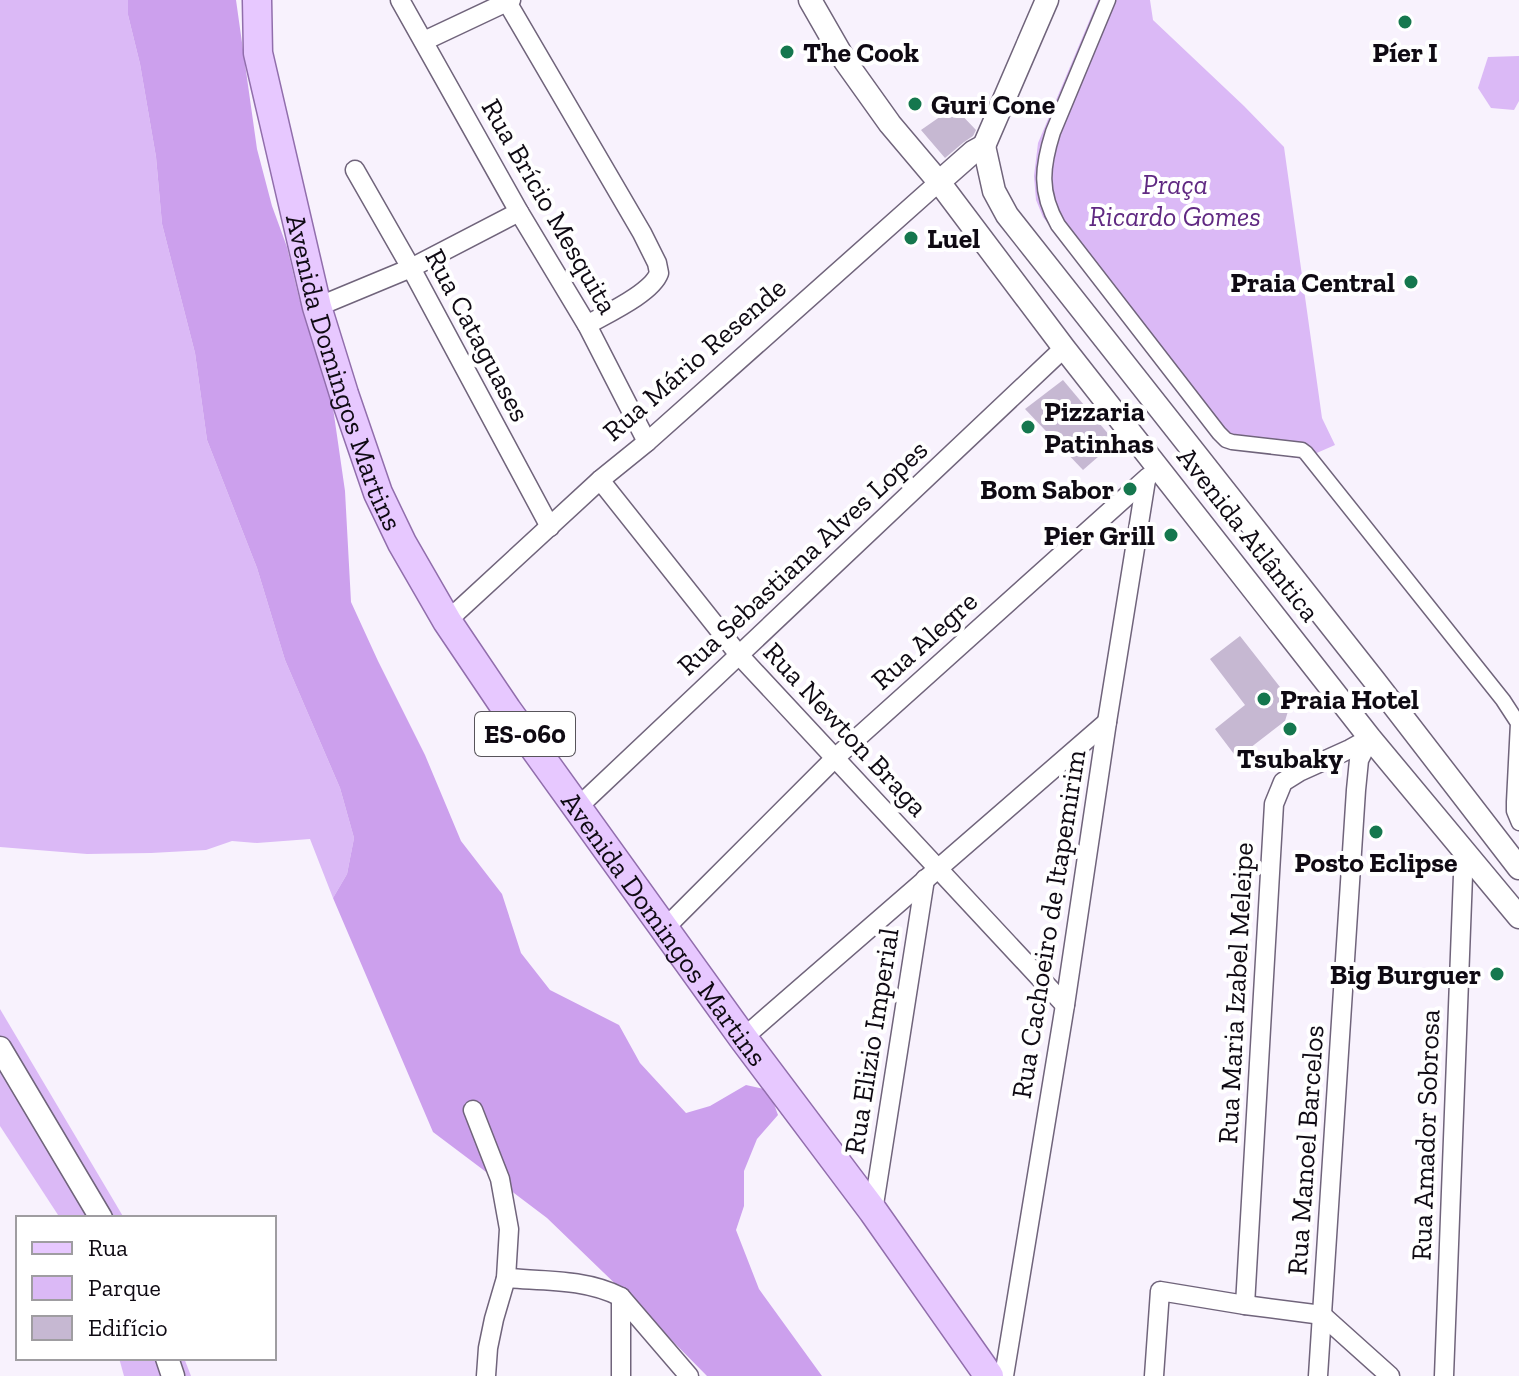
<svg xmlns="http://www.w3.org/2000/svg" width="1519" height="1376" font-family="'Zilla Slab',serif">
  <style>
    .green { fill: #dbb9f6 }
    .forest { fill: #cca0ed }
    .building { fill: #c6b8d2 }
    .lines { fill: none; stroke-linecap: round; stroke-linejoin: round }
    .pedestrian-casing { stroke: #70647b; stroke-width: 17 }
    .minor-casing { stroke: #70647b; stroke-width: 21 }
    .tertiary-casing { stroke: #70647b; stroke-width: 25 }
    .primary-casing { stroke: #916eac; stroke-width: 31 }
    .pedestrian { stroke: #fff; stroke-width: 14 }
    .minor { stroke: #fff; stroke-width: 18 }
    .tertiary { stroke: #fff; stroke-width: 22 }
    .primary { stroke: #e7c8ff; stroke-width: 28 }
    .poi-dot { fill: #15774e; stroke: #fff; stroke-width: 3 }
    .labels { text-anchor: middle; stroke-width: 8; stroke-linejoin: round; paint-order: stroke }
    .shield { fill: #fff; stroke: #57545a; stroke-width: 2 }
    .shield-label { font-size: 26px; font-weight: bold; fill: #0f0a13 }
    .poi-label { font-size: 28px; font-weight: bold; fill: #0f0a13; stroke: #fff; text-anchor: start }
    .park-label { font-size: 28px; font-style: italic; fill: #602982; stroke: #fff }
    .street-label { font-size: 28px; fill: #0f0a13; stroke: #fff }
  </style>
  <rect width="100%" height="100%" fill="#f8f2fd"/>
  <g class="green">
    <polygon points="0,0 128,0 128,15 140,64 156,157 162,224 195,353 207,440 257,568 285,660 340,788 354,838 347,874 333,898 310,839 257,843 232,841 206,850 151,853 87,854 0,847"/>
    <polygon points="1098,0 1150,0 1153,20 1244,106 1284,147 1322,418 1335,445 1303,459 1221,446 1043,217 1036,200 1034,176 1038,143"/>
    <polygon points="1519,56 1519,101 1514,110 1491,108 1478,88 1488,57"/>
    <polygon points="0,1009 124,1218 60,1218 0,1126"/>
    <polygon points="119,1358 184,1358 191,1376 124,1376"/>
  </g>
  <polygon class="forest" points="128,0 236,0 257,149 272,206 287,247 299,298 332,401 345,491 351,602 378,661 425,755 461,841 502,894 521,953 550,990 619,1025 640,1063 686,1113 710,1106 746,1085 769,1090 778,1115 757,1139 744,1171 744,1206 736,1230 759,1289 822,1376 707,1376 631,1299 547,1218 433,1132 333,898 347,874 354,838 340,788 285,660 257,568 207,440 195,353 162,224 156,157 140,64 128,15"/>
  <g class="building">
    <polygon points="954,107 976,130 973,136 964,142 945,158 921,130"/>
    <polygon points="1063,380 1115,442 1083,470 1025,409"/>
    <polygon points="1240,636 1287,696 1289,708 1285,721 1237,758 1215,729 1245,705 1210,659"/>
  </g>
  <g class="lines">
    <defs>
      <path id="pedestrian" d="M1108 0 1053 132C1042 167 1039 192 1058 225L1219 433 1226 440 1232 442 1302 450 1306 453 1503 700 1518 723 1514 802V811L1519 823"/>
      <g id="minor">
        <polyline points="400,0 519,212 587,325 647,442"/>
        <path d="M507 2 642 233 657 263 659 273C652 293 606 314 587 325"/>
        <polyline points="424,41 511,0"/>
        <polyline points="355,170 411,268 550,527"/>
        <polyline points="317,307 411,268 519,212"/>
        <polyline points="600,480 739,655 1065,1005"/>
        <polyline points="447,621 600,480 647,442 939,182"/>
        <polyline points="578,807 1064,348"/>
        <polyline points="664,929 836,757 1148,477"/>
        <polyline points="743,1038 1107,722"/>
        <polyline points="473,1110 500,1179 509,1229 506,1278 494,1319 488,1348 486,1376"/>
        <polyline points="873,1211 925,879"/>
        <path d="M506 1278C545 1281 586 1279 621 1297L689 1376"/>
        <polyline points="1245,1305 1274,804 1283,782 1299,772 1350,749 1370,738"/>
        <polyline points="621,1376 621,1297"/>
        <polyline points="1004,1376 1065,1005 1107,722 1146,480"/>
        <polyline points="1154,1376 1160,1291 1245,1305 1322,1315 1390,1376"/>
        <polyline points="1318,1376 1356,790 1359,760 1370,738"/>
        <polyline points="1444,1376 1464,849"/>
      </g>
      <g id="tertiary">
        <polyline points="810,0 845,61 890,124 939,182 1064,348 1370,738 1519,917"/>
        <polyline points="984,146 994,191 1007,215 1374,680 1519,868"/>
        <polyline points="984,146 1047,0"/>
        <polyline points="939,182 973,152 984,146"/>
        <polyline points="0,1048 101,1218"/>
        <polyline points="167,1358 173,1376"/>
      </g>
      <g id="primary">
        <path id="s1" d="M257 0 258 53 317 307 344 394 378 493 402 543 447 621 507 710 743 1038 873 1211 989 1376"/>
      </g>
    </defs>
    <use href="#pedestrian" class="pedestrian-casing"/>
    <use href="#minor" class="minor-casing"/>
    <use href="#tertiary" class="tertiary-casing"/>
    <use href="#primary" class="primary-casing"/>
    <use href="#pedestrian" class="pedestrian"/>
    <use href="#minor" class="minor"/>
    <use href="#tertiary" class="tertiary"/>
    <use href="#primary" class="primary"/>
  </g>
  <g class="poi-dot">
    <circle cx="1405" cy="22" r="8"/>
    <circle cx="787" cy="52" r="8"/>
    <circle cx="915" cy="104" r="8"/>
    <circle cx="911" cy="238" r="8"/>
    <circle cx="1411" cy="282" r="8"/>
    <circle cx="1028" cy="427" r="8"/>
    <circle cx="1130" cy="489" r="8"/>
    <circle cx="1171" cy="535" r="8"/>
    <circle cx="1264" cy="699" r="8"/>
    <circle cx="1290" cy="729" r="8"/>
    <circle cx="1376" cy="832" r="8"/>
    <circle cx="1497" cy="974" r="8"/>
  </g>
  <g class="labels">
    <rect class="shield" x="475" y="712" width="100" height="44" rx="6"/>
    <g class="shield-label">
      <text x="525" y="743">ES-060</text>
    </g>
    <g class="poi-label">
      <text x="803" y="62">The Cook</text>
      <text x="1405" y="62" text-anchor="middle">Píer I</text>
      <text x="931" y="114">Guri Cone</text>
      <text x="927" y="248">Luel</text>
      <text x="1395" y="292" text-anchor="end">Praia Central</text>
      <text x="1044" y="421">Pizzaria<tspan x="1044" dy="32">Patinhas</tspan></text>
      <text x="1114" y="499" text-anchor="end">Bom Sabor</text>
      <text x="1155" y="545" text-anchor="end">Pier Grill</text>
      <text x="1280" y="709">Praia Hotel</text>
      <text x="1290" y="768" text-anchor="middle">Tsubaky</text>
      <text x="1376" y="872" text-anchor="middle">Posto Eclipse</text>
      <text x="1481" y="984" text-anchor="end">Big Burguer</text>
    </g>
    <g class="park-label">
      <text x="1175" y="194">Praça<tspan x="1175" dy="32">Ricardo Gomes</tspan></text>
    </g>
    <g class="street-label">
      <text transform="translate(550 206) rotate(60)" y="10">Rua Brício Mesquita</text>
      <text transform="translate(478 335) rotate(62)" y="10">Rua Cataguases</text>
      <text transform="translate(694 359) rotate(-41)" y="10">Rua Mário Resende</text>
      <text dy="10" stroke="none"><textPath href="#s1" startOffset="384">Avenida Domingos Martins</textPath></text>
      <text transform="translate(1249 534) rotate(52)" y="10">Avenida Atlântica</text>
      <text transform="translate(802 557) rotate(-43)" y="10">Rua Sebastiana Alves Lopes</text>
      <text transform="translate(924 640) rotate(-42)" y="10">Rua Alegre</text>
      <text transform="translate(846 729) rotate(47)" y="10">Rua Newton Braga</text>
      <text transform="translate(1048 924) rotate(-81)" y="10">Rua Cachoeiro de Itapemirim</text>
      <text dy="10" stroke="none"><textPath href="#s1" startOffset="1032">Avenida Domingos Martins</textPath></text>
      <text transform="translate(1235 993) rotate(-87)" y="10">Rua Maria Izabel Meleipe</text>
      <text transform="translate(871 1041) rotate(-81)" y="10">Rua Elizio Imperial</text>
      <text transform="translate(1425 1135) rotate(-88)" y="10">Rua Amador Sobrosa</text>
      <text transform="translate(1305 1150) rotate(-86)" y="10">Rua Manoel Barcelos</text>
    </g>
  </g>
  <rect x="16" y="1216" width="260" height="144" fill="#ffffff" stroke="#9f9da1" stroke-width="2"/>
  <rect x="32" y="1242" width="40" height="12" fill="#e7c8ff" stroke="#9f9da1" stroke-width="2"/>
  <text x="88" y="1256" font-size="24" fill="#0f0a13">Rua</text>
  <rect x="32" y="1276" width="40" height="24" fill="#dbb9f6" stroke="#9f9da1" stroke-width="2"/>
  <text x="88" y="1296" font-size="24" fill="#0f0a13">Parque</text>
  <rect x="32" y="1316" width="40" height="24" fill="#c6b8d2" stroke="#9f9da1" stroke-width="2"/>
  <text x="88" y="1336" font-size="24" fill="#0f0a13">Edifício</text>
</svg>
